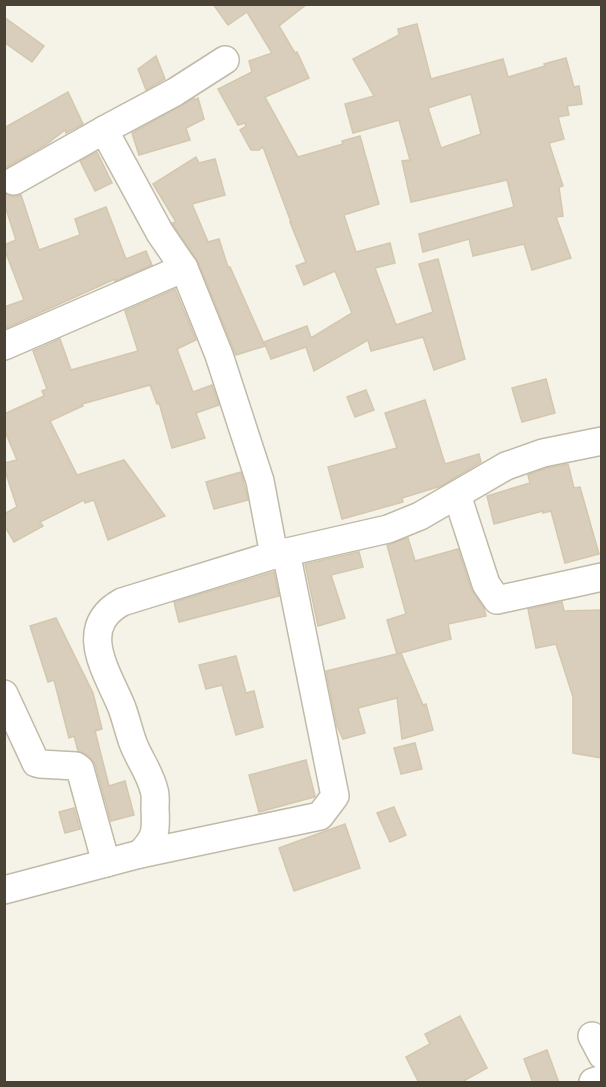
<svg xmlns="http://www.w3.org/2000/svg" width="606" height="1087" font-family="Inter,sans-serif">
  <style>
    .building { fill: #d8cebb; stroke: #d3c7ae; stroke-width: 1.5; fill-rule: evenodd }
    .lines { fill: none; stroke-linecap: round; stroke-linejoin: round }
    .minor-casing { stroke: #c1baa8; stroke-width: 30 }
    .minor { stroke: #fff; stroke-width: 27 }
  </style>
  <rect width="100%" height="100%" fill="#f5f2e7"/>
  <g class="building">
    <polygon points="213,4 307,4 279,26 295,53 297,52 309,78 265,97 298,157 343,144 342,141 360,136 379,204 344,215 356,252 390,243 395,263 375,268 396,325 433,312 419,264 438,259 465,359 434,370 423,337 371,351 368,340 314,371 306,347 271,359 264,342 307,326 311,338 352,313 335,271 304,285 296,266 306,262 290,222 291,222 263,147 259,150 251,150 240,130 246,126 245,123 238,125 218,89 252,72 249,61 272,53 247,12 228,25"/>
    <polygon points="4,17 44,46 32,62 4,42"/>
    <path d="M417 24 431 79 503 59 508 77 545 66 544 64 566 58 574 87 579 86 582 104 567 106 569 115 558 117 564 139 549 143 563 186 559 187 563 216 556 217 571 258 532 270 524 244 473 256 469 239 423 252 419 234 514 207 507 180 411 202 402 161 410 160 399 120 353 133 345 104 374 96 353 59 399 35 398 29ZM471 94 481 134 441 148 428 108Z"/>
    <polygon points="156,56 165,79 146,90 138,69"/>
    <polygon points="68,92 83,124 66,133 65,130 47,144 4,169 4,128"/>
    <polygon points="194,98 195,100 198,98 204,119 186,128 190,140 139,155 132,133"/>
    <polygon points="97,152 112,183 95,191 80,161"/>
    <polygon points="196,157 199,163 215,159 225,195 192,204 208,242 219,239 228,267 230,267 265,346 236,355 198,262 173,225 172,223 176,222 153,184"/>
    <polygon points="4,193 13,197 21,195 39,250 80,235 75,219 106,207 126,259 146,251 152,265 115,281 115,279 4,329 4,307 24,300 4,248 4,245 16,240 4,203"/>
    <polygon points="175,289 196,340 177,349 193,392 212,385 219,405 196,413 205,438 172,448 159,403 157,404 150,385 82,404 83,406 50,421 77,475 124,460 165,516 108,540 94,500 85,503 84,500 40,522 43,526 14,542 4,525 4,514 17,507 4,468 4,463 17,460 4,429 4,414 44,396 42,391 47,389 33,351 60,339 71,370 138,351 125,311"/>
    <polygon points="546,379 555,413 522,422 512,388"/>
    <polygon points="366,390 374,410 355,417 347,397"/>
    <polygon points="425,400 445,464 479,454 481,462 441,486 402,498 403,502 342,519 328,467 397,448 385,413"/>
    <polygon points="568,464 574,488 580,487 599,554 565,563 551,511 543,513 543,511 494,524 487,496 530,483 528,475 547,468"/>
    <polygon points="241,472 248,500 214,509 206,482"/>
    <polygon points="408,538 415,561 458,549 471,589 484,608 486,616 448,624 451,639 397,654 387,620 406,614 387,545"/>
    <polygon points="359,552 363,567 331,575 345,618 318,626 305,564"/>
    <polygon points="274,572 279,596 179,622 174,602"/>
    <polygon points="562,602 564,611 602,610 602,758 573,753 573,697 556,644 536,648 528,609"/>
    <polygon points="56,618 93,693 102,729 95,731 109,786 125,781 134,815 111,821 95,764 89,756 78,751 74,736 69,738 54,680 48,682 30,626"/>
    <polygon points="401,653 423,705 426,704 433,730 402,739 397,698 358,708 365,733 343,739 337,726 326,671"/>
    <polygon points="236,656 246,693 254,691 263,727 236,735 222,685 206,689 199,665"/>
    <polygon points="415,743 422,769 401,774 394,748"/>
    <polygon points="306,760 315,796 314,797 259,812 249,775"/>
    <polygon points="394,807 406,835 390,842 377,813"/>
    <polygon points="74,808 80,829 65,833 59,812"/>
    <polygon points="345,824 360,868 294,891 279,848"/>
    <polygon points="460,1016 487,1068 460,1083 419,1083 406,1057 430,1044 425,1034"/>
    <polygon points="547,1050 559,1083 533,1083 524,1059"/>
  </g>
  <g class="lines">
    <defs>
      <g id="minor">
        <polyline points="104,130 175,92 225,60"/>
        <polyline points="14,181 104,130 160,233 184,268 205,320 219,355 260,481 274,555"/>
        <polyline points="4,346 184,268"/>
        <polyline points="457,495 486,584 497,600 602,577"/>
        <polyline points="4,694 36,763 40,764 76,766 80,769 106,863"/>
        <path d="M140 854C157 837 156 830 155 808 155 802 156 795 154 790 150 773 139 759 133 743 129 732 126 719 122 708 108 673 75 628 122 602L274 555 388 529 420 516 506 466 543 453 602 441"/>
        <polyline points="4,890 140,854 320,816 335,796 286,552"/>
        <polyline points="592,1036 602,1055"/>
        <polyline points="593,1082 602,1079"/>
      </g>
    </defs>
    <use href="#minor" class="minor-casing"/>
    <use href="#minor" class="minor"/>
  </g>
  <rect width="606" height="1087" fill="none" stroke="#494235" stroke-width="12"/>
</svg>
